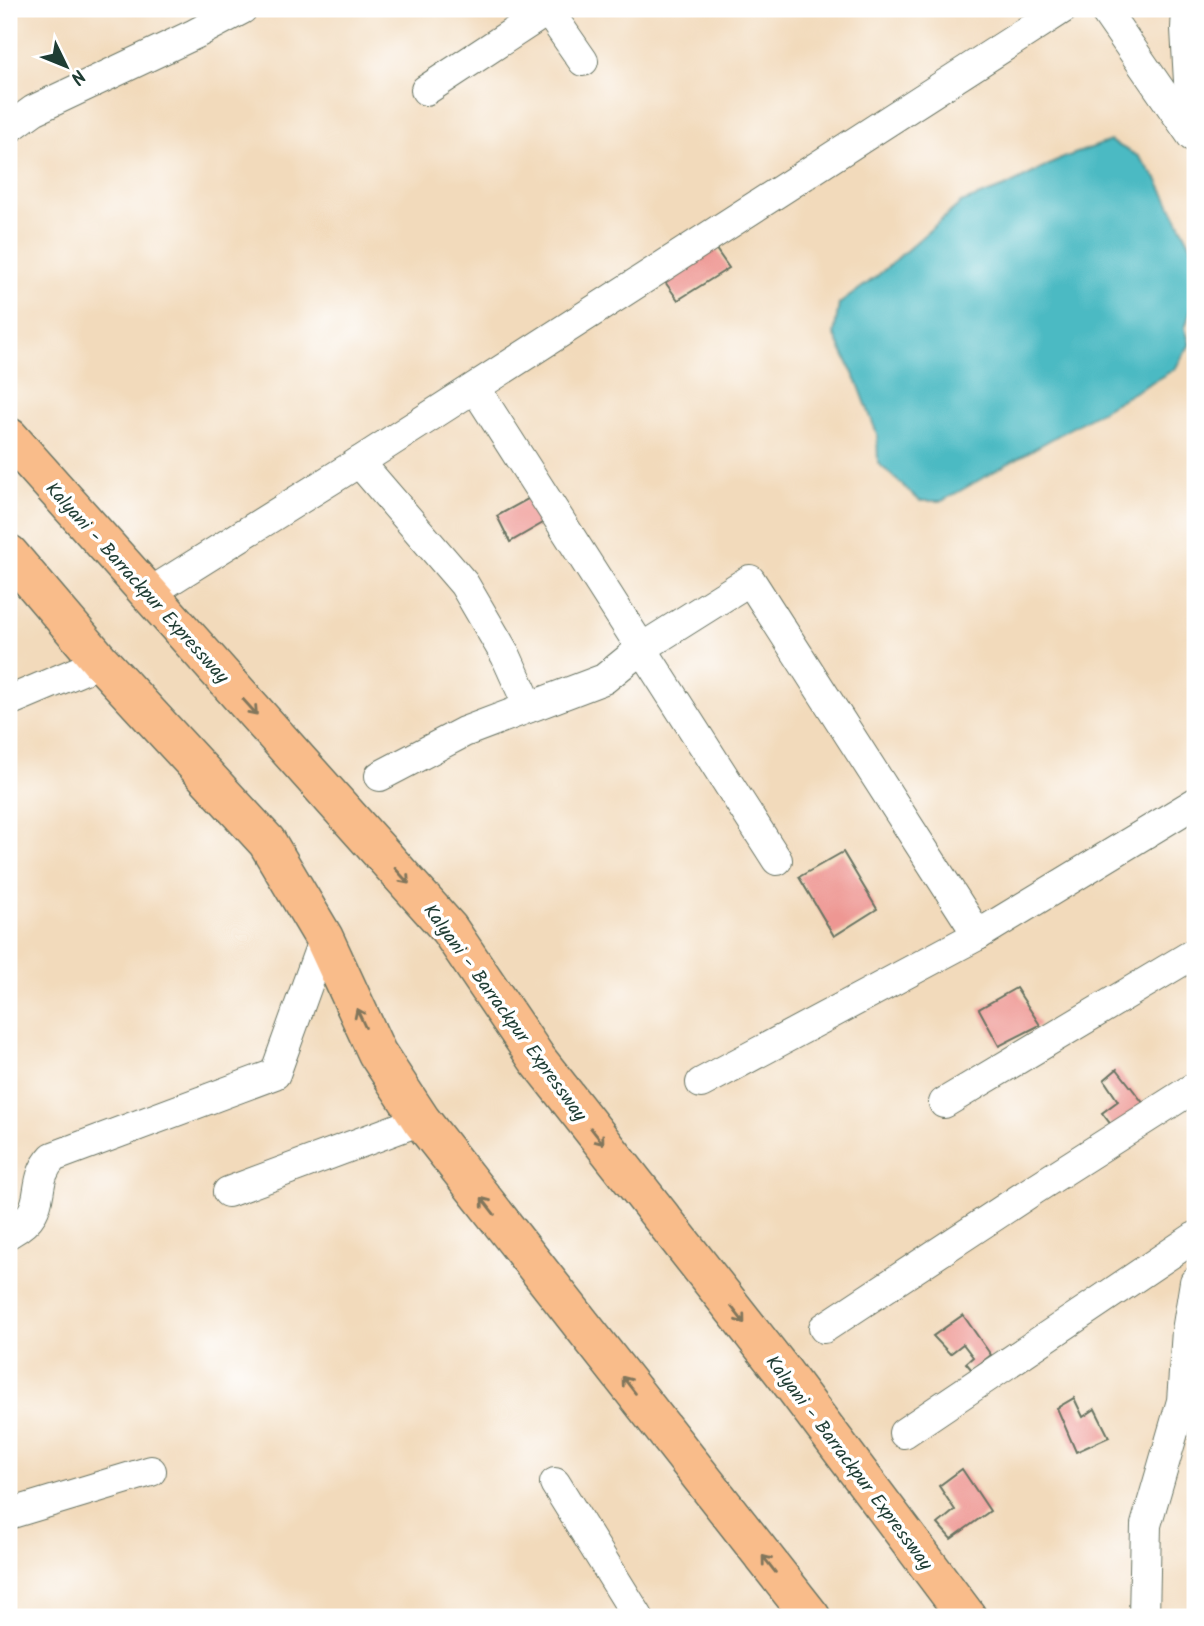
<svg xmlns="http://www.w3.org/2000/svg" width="1204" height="1626" font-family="Kalam,sans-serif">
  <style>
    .water { fill: #4bbac3; stroke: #357c7c; stroke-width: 2 }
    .building { fill: #ee9793 }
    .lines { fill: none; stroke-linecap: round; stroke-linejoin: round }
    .street-casing { stroke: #697463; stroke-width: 32 }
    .highway-casing { stroke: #697463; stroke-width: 41 }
    .street { stroke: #fff; stroke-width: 30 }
    .highway { stroke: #f9bc8a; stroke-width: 38 }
    .oneway { stroke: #81765b }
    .labels { text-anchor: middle; stroke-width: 7; stroke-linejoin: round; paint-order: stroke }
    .street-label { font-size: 19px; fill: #1f3d34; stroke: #fff }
  </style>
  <rect width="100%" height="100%" fill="#fff"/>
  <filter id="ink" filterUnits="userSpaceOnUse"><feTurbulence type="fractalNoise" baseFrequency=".0143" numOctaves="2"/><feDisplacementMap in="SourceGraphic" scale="14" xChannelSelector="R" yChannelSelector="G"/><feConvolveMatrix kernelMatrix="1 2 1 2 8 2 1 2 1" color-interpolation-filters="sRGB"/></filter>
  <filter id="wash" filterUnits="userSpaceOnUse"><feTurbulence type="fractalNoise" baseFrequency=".00686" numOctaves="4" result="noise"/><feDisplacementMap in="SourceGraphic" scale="28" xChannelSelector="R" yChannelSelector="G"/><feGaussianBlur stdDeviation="1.57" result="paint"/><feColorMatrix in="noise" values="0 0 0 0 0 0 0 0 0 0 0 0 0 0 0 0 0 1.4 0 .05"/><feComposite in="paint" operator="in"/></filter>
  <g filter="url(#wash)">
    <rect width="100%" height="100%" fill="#f2dabb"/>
    <polygon class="water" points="1110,141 1138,156 1157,179 1195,253 1195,297 1185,328 1190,344 1175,369 942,501 920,501 878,463 877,434 859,386 834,334 839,304 876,277 961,203 1005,187 1063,158"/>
    <g id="blocks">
      <g class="building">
        <polygon points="711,242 729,268 678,300 660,275"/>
        <polygon points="535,495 550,519 510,542 497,516"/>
        <polygon points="843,852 877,909 834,936 799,877"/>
        <polygon points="1016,988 1040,1025 999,1046 979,1009"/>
        <polygon points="1117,1069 1147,1108 1116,1131 1102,1113 1118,1101 1104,1080"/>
        <polygon points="963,1315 991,1355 972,1370 966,1363 973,1357 963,1344 950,1354 933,1336"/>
        <polygon points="1074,1398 1083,1417 1095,1409 1109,1437 1076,1452 1057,1408"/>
        <polygon points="962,1469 990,1511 951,1539 938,1524 955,1510 939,1486"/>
      </g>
    </g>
  </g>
  <g filter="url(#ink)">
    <use href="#blocks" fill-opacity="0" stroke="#697463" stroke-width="2"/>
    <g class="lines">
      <defs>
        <g id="street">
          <polyline points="547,9 583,61"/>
          <polyline points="1104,9 1192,136"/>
          <polyline points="1187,9 1186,29 1192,134"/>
          <polyline points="426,90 548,10"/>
          <polyline points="9,128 34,110 195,34 242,9"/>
          <polyline points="475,388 777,860"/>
          <polyline points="359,462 464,584 506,656 529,707"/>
          <polyline points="148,594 359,462 1062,9"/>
          <polyline points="9,701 101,662"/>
          <polyline points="380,776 464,732 604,679 642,648 750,580 978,935"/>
          <polyline points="701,1083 978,935 1195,803"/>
          <polyline points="944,1103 1195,953"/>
          <polyline points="228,1192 421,1120"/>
          <path d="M9 1233C53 1209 27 1185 53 1157L275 1074 324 938"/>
          <polyline points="824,1328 1035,1189 1195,1087"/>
          <polyline points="904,1433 1195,1237"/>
          <polyline points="555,1483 638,1617"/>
          <polyline points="9,1514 151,1471"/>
          <polyline points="1144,1617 1146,1525 1182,1401 1187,1331 1195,1282"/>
        </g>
        <g id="highway">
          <polyline points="9,437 449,929 537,1059 783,1372 967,1617"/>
          <polyline points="9,554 101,662 267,842 324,938 377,1053 421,1120 811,1617"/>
        </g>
      </defs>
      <use href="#street" class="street-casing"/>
      <use href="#highway" class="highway-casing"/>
      <use href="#street" class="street"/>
      <use href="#highway" class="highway"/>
    </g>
    <defs><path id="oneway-shaft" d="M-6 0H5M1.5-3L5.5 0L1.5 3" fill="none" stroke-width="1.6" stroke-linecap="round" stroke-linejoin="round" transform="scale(1.75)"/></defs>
    <g class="oneway">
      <use href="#oneway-shaft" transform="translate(250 707) rotate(48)"/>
      <use href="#oneway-shaft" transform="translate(402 876) rotate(48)"/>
      <use href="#oneway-shaft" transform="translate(361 1018) rotate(-115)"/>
      <use href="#oneway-shaft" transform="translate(597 1136) rotate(52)"/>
      <use href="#oneway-shaft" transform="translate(488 1206) rotate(-128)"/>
      <use href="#oneway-shaft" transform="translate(738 1315) rotate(52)"/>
      <use href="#oneway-shaft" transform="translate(629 1385) rotate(-128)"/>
      <use href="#oneway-shaft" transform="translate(769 1564) rotate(-128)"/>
    </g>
  </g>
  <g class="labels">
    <g class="street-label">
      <text transform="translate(138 582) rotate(48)" y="7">Kalyani - Barrackpur Expressway</text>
      <text transform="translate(506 1012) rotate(54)" y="7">Kalyani - Barrackpur Expressway</text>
      <text transform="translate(850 1462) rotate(53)" y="7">Kalyani - Barrackpur Expressway</text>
    </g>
  </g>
  <rect width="1204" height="1626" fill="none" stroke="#fff" stroke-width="35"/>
  <g transform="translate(66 66) rotate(133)" stroke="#ffffff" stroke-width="5" paint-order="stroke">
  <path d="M0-5L12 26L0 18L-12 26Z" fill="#1f3d34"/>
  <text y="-10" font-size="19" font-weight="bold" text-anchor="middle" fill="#1f3d34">N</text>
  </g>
</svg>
